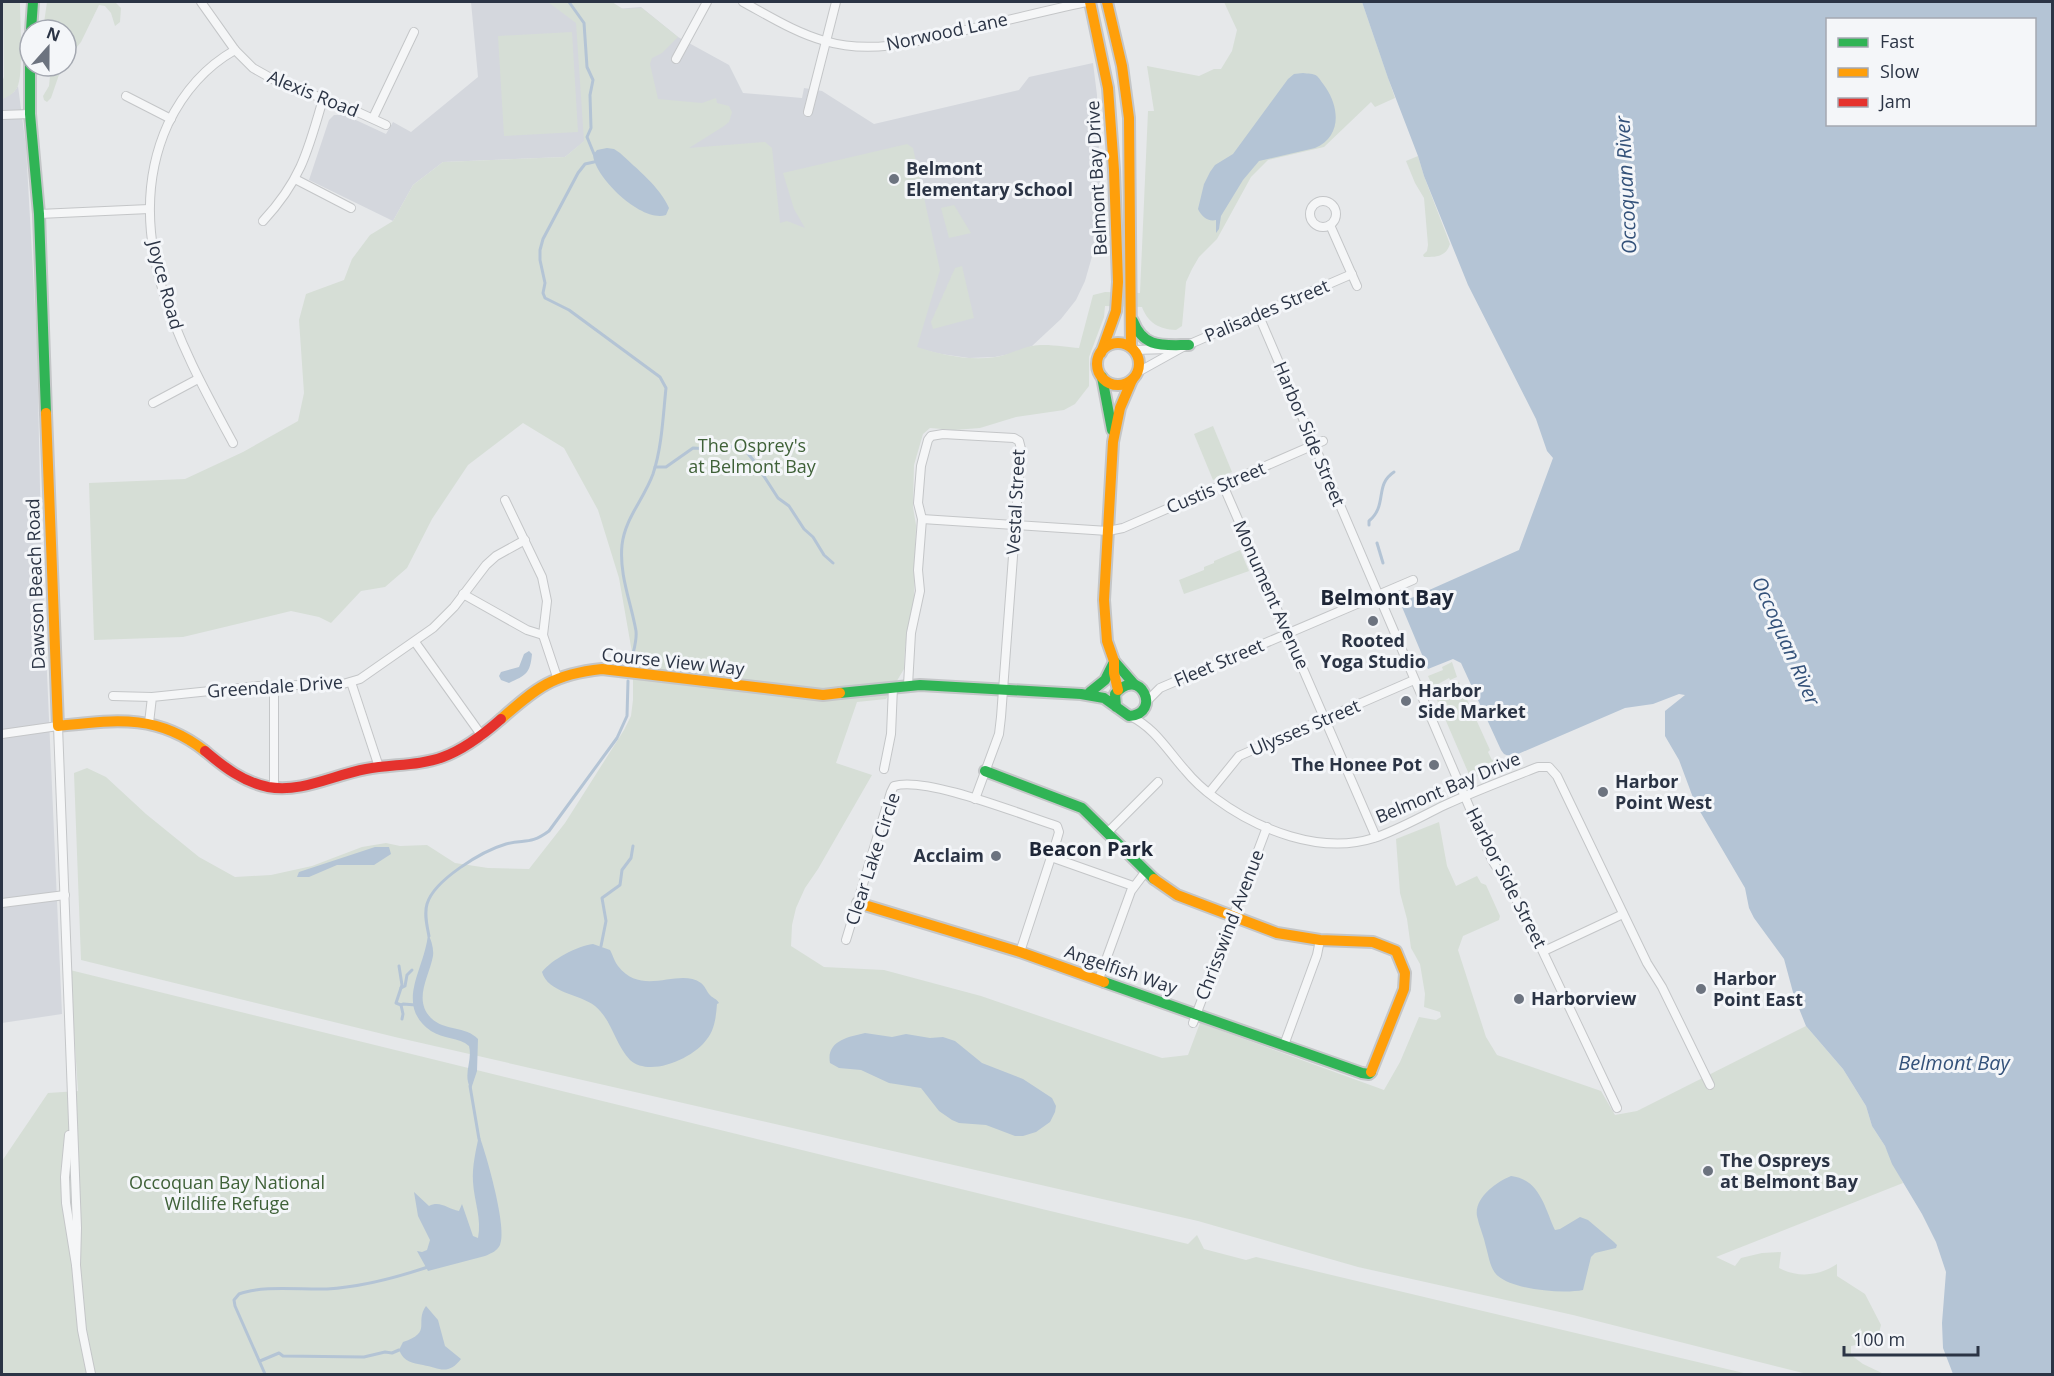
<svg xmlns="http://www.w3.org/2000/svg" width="2054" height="1376" font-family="'Open Sans',sans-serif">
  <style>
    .built { fill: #d4d7dd }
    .green { fill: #d6ded6 }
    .water { fill: #b4c4d5; fill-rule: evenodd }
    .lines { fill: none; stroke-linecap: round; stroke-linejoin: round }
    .stream { stroke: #b4c4d5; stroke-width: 3 }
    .street-casing { stroke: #c4c6c8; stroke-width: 10 }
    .fast-casing { stroke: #c4c6c8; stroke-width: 14 }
    .slow-casing { stroke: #c4c6c8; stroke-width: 14 }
    .jam-casing { stroke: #c4c6c8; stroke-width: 14 }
    .street { stroke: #f5f6f7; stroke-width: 8 }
    .fast { stroke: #30b455; stroke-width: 10 }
    .slow { stroke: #ff9f0a; stroke-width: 10 }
    .jam { stroke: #e5322d; stroke-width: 10 }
    .poi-dot { fill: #6c737f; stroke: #f4f6f9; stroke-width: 2 }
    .labels { text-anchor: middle; stroke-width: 6; stroke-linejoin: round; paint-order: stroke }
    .street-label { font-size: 18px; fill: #2b3445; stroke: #f4f6f9 }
    .poi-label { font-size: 18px; font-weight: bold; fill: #2b3445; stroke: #f4f6f9; text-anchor: start }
    .park-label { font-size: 18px; fill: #3f6138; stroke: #f4f6f9 }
    .water-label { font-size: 20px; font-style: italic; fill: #34527a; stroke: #f4f6f9 }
    .neighbourhood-label { font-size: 20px; font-weight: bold; fill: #1d2536; stroke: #f4f6f9 }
    .quarter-label { font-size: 21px; font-weight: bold; fill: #1d2536; stroke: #f4f6f9 }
  </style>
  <rect width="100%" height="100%" fill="#e6e8ea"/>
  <g class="built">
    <polygon points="471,2 577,2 591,11 641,7 678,37 729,65 743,93 802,98 804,88 822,91 874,124 1019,90 1029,77 1093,63 1097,95 1101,207 1095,246 1085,281 1076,300 1061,319 1032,346 1015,353 995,357 969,358 941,354 916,348 598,130 565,157 443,162 413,185 393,221 309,180 329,120 334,115 345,115 386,134 393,122 411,132 478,77"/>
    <polygon points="18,86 26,147 37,343 41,537 62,1014 2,1023 2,99 14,92"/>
  </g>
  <g class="green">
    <path d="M3 2H20C20 19 24 76 17 88 13 94 8 97 2 99V82L4 77Z"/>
    <polygon points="47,2 115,2 121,8 120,22 115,26 111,13 105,6 99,5 81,42 66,60 66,30 43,30"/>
    <path d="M548 2H612L623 9 642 8 678 37 662 53 652 58 650 64 658 99 702 103 716 98 717 103 729 106 732 112 729 122 724 126 689 148 765 142 772 148 780 223 787 221 805 228 794 209 783 173 907 144 913 148 940 270 917 347C942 355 969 361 996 357 1009 355 1020 348 1032 346 1045 343 1066 347 1079 348L1093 295 1105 292 1140 293 1148 111H1154L1147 66 1199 76 1214 69H1221L1232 51 1237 30 1224 2H1362L1395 98 1375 107 1371 102 1324 147 1268 160 1251 177 1217 239 1199 257 1192 269 1186 282 1182 326 1176 330C1159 329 1148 323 1142 307L1105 306 1104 317 1089 357V386L1075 404 1064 410 1016 417 980 428 954 430 930 428 923 434 914 465 913 507 916 525 914 599 905 648 904 669 886 699 857 702 836 763 872 775 818 869 805 888 796 908 792 925 791 946 824 967 884 970 981 996 1162 1058 1188 1055 1200 1023 1384 1090 1400 1062 1419 1017 1436 1020 1441 1017 1440 1012 1424 1007 1425 994 1420 964 1411 948 1407 919 1400 893 1396 839 1439 822 1447 866 1456 886 1477 876 1481 883 1486 885 1500 916 1499 920 1463 936 1458 950 1486 1037 1497 1055 1601 1091 1615 1115 1637 1111 1806 1026 1843 1069 1866 1106 1872 1126 1885 1146 1903 1183 1716 1257 1735 1266 1741 1258 1762 1253 1781 1252 1779 1268C1798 1278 1819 1276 1837 1264V1276L1865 1294 1881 1325 1877 1341 1851 1346V1355L1863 1364 1884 1374H1807L1573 1315 1358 1267 1198 1221 395 1037 81 960 74 773 87 768 106 777 146 814 199 857 235 877 271 875 312 866 362 847 386 843 400 846 427 845 455 863 488 868 529 869 565 823 624 730 631 716 633 700V658L619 578 598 510 564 448 523 423 468 465 432 519 407 568 385 587 361 591 331 623 319 617 291 611 183 637 94 640 89 483 185 479 243 452 298 421 304 393 299 320 306 294 344 280 352 259 370 235 393 221 413 185 443 162 565 157 584 141 576 23Z"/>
    <polygon points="572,32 578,132 504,136 498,36"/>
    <polygon points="41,66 62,66 51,98 47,102 44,100 43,96 49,86 50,76 41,71"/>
    <path d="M1418 156 1424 176 1450 244C1446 257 1436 257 1424 257L1423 255 1427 251 1428 245 1424 198 1415 183 1406 161Z"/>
    <polygon points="954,205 971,233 949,238 941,208"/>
    <polygon points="962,266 974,318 933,329 931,322 955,268"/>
    <polygon points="1213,426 1232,472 1213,480 1194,434"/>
    <polygon points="1240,550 1249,571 1184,594 1179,580 1204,570 1204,567 1214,563 1214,561"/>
    <polygon points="1452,662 1457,677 1450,680 1449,678 1433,687 1428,676 1443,670 1442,667"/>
    <polygon points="1459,682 1490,750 1488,752 1492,760 1494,759 1498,767 1471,779 1434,693 1438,691 1439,693 1453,687 1452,685"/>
    <polygon points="70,970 1042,1209 1188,1244 1197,1235 1204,1249 1246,1260 1256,1257 1748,1374 2,1374 2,1161 48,1093 78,1091"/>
  </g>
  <g class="water">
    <path d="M1362 2H2052V1374H1953L1943 1348 1942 1323 1946 1272 1936 1242 1922 1214 1892 1164 1885 1146 1872 1126 1866 1106 1843 1069 1806 1026 1794 996 1784 959 1754 918 1749 908 1745 888 1695 803 1679 760 1665 736V711L1685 695 1679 694 1653 704 1625 708 1511 757 1504 754 1501 750 1461 663 1453 659 1428 669 1402 607 1409 599 1519 550 1553 458 1547 451 1536 419 1468 285 1424 176 1418 156 1388 78ZM1828 20H2034V124H1828Z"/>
    <path d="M1303 73C1308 74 1313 73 1317 76 1320 79 1323 84 1326 88 1340 109 1341 137 1315 148L1259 161 1243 180 1221 216 1219 229 1216 233V220C1208 222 1201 216 1198 209L1204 184 1210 172 1215 165 1233 154 1288 79 1294 74Z"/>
    <path d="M607 148 614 149 620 153C637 169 660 187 669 208L666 215C642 223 595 178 593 155L597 150Z"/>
    <path d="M529 651 532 654C530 674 526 675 509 683L501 680 499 676 501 672 519 667 524 654Z"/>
    <polygon points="375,847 389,847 391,854 374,865 337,865 309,877 297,877 299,872"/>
    <path d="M428 933C431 940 434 948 433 956 429 977 413 1000 431 1018 444 1031 466 1026 478 1039L477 1071 471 1089C462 1075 473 1061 469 1046 459 1037 443 1039 431 1031 393 1004 426 968 428 933Z"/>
    <path d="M593 944 610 950C613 955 614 961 618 966 643 998 678 967 701 983 705 986 706 990 709 994 712 998 716 998 719 1003L717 1004C716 1016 715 1029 707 1039 694 1058 650 1078 630 1060 615 1044 612 1020 595 1006 580 994 548 993 542 972 551 960 577 946 593 944Z"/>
    <path d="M865 1033 892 1037 906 1034 930 1038 943 1037 955 1041 982 1063 1023 1079 1052 1098 1056 1106 1055 1112 1050 1122 1036 1132 1023 1136H1015L986 1125 959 1123 952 1120 939 1111 921 1088 889 1083 861 1070 839 1068 830 1063C826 1041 848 1037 865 1033Z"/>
    <path d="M479 1135C486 1153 508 1229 500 1245 497 1251 492 1253 485 1256L428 1271 417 1251 422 1252 427 1250 430 1240 418 1216 414 1192 429 1206C440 1200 448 1209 459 1211L462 1204 473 1236 478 1238C482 1219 474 1201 473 1182 472 1166 476 1150 479 1135Z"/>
    <path d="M1511 1176C1540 1179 1545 1209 1555 1230L1560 1229 1580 1217 1588 1220 1614 1242 1617 1245 1616 1248 1595 1253 1591 1257 1583 1290C1563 1294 1514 1290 1498 1276 1490 1269 1489 1257 1486 1247 1484 1237 1479 1226 1477 1216 1474 1198 1496 1182 1511 1176Z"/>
    <path d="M426 1306 438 1320 445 1346 461 1359C448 1376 439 1368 423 1365 412 1363 404 1362 399 1350L403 1342C433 1332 414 1323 426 1306Z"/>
  </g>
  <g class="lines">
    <g class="stream">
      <polyline points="569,2 584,23 587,67 593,80 590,95 591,128 587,137 594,154"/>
      <path d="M594 162 585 164 578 173 543 239 540 250V260L545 283 543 293 545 298 569 310 660 377 666 388C663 416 662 447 653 474 644 499 625 518 622 545 619 575 631 602 636 631 637 640 634 649 632 658"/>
      <polyline points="655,467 666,467 693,448 710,449 723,446 737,447 745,450 754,461 778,498 789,506 804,529 813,537 824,555 833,563"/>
      <path d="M1369 525V521C1388 505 1374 485 1394 472"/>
      <polyline points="1377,543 1383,563"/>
      <path d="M429 936C427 926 424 914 427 904 434 880 482 851 506 844 525 839 530 845 549 831L617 738 627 716 628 681"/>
      <polyline points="601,946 606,921 602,898 620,885 622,870 631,858 633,846"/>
      <polyline points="399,966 402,985 396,1003 401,1005 403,1004 416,1005"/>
      <polyline points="401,988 405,986 407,975 412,970"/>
      <polyline points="401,1005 403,1014 402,1019"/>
      <polyline points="470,1086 479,1139"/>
      <polyline points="260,1361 279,1353 283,1356 364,1357 385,1352 392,1353 399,1350"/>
      <path d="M265 1374 235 1306 234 1300 239 1294C262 1285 302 1290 327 1289 362 1287 395 1278 428 1267"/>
    </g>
    <defs>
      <g id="street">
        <polyline points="201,2 235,50 253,68 278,82 349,108 386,125"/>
        <path d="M743 2C769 16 796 33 825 41 875 56 926 39 974 28 1012 19 1049 10 1086 2"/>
        <polyline points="676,59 707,2"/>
        <polyline points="126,96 171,119"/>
        <polyline points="808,112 836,2"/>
        <polyline points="2,115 30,114"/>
        <polyline points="373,118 414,32"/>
        <polyline points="295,179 351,208"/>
        <circle cx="1323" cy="214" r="13"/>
        <polyline points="39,214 149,209"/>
        <path d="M263 221C301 180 308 151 323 99"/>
        <polyline points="1330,225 1357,286"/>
        <polyline points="1259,316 1492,860 1525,914 1617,1108"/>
        <polyline points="1134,350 1170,349"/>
        <polyline points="1138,372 1183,347 1352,274"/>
        <polyline points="153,403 198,379"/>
        <path d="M233 443C181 347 118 234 168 124 183 93 205 67 235 50"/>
        <polyline points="1223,485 1376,837"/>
        <polyline points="505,500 542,577 547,601 543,635 557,677"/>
        <polyline points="922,519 1108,531 1123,528 1323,441"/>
        <polyline points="463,594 527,630 543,635"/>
        <polyline points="415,642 482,736"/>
        <polyline points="351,682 379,767"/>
        <polyline points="908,685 911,633 920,591 918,570 922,519 918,503 921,466 928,440 931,436 943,434 1014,438 1019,441 1021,449 1001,717 999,734 975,799"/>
        <polyline points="274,686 274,787"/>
        <polyline points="113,696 152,697"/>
        <polyline points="1147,701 1160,688 1413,580"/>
        <path d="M1130 716C1155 728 1167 750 1185 770 1194 781 1204 790 1215 798 1258 830 1321 855 1374 838 1398 830 1422 816 1445 805 1475 791 1507 779 1538 767H1549L1557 776 1647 963 1662 987 1710 1085"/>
        <polyline points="149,723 152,697 258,686 343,684 360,679 433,628 454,607 486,565 496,556 525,540"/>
        <polyline points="2,734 58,726 77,1228 76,1265"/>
        <polyline points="884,769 891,734 893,687"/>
        <polyline points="1209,793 1239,756 1414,680"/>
        <polyline points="1107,833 1158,782"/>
        <polyline points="1051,857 1133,886"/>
        <polyline points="2,903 65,895"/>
        <path d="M846 940 891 792 894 786C926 776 1022 815 1057 826L1059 832 1057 839 1020 952"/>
        <polyline points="1544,951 1623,914"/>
        <polyline points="1099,979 1131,891 1146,871"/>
        <polyline points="1193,1023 1267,827"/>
        <polyline points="1284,1045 1317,955 1320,940"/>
        <polyline points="69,1135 65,1177 66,1203 76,1265 82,1330 91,1374"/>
      </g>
      <g id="fast">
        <polyline points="31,30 33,2"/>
        <polyline points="30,50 30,114 39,214 46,413"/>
        <path d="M1133 321C1144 349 1163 345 1189 345"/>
        <polyline points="1102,377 1112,430"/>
        <polyline points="1114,661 1134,684"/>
        <polyline points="1090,692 1105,680 1113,664"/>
        <path d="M840 693 920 685 1081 694 1104 698 1129 716C1163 714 1140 664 1115 694L1116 707"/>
        <polyline points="985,771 1082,808 1154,879"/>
        <polyline points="1104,982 1362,1073 1369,1074 1371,1072"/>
      </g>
      <g id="slow">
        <polyline points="1090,2 1108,88 1114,170 1118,282 1116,311 1101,353"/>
        <polyline points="1107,2 1122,66 1129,118 1131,347"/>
        <circle cx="1118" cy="364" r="21"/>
        <path d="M46 413 58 726C114 720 157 713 205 751"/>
        <polyline points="1118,690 1114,673 1114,661 1107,641 1104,600 1113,442 1120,408 1132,380"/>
        <path d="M501 719C536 688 553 674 602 669L823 695 840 693"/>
        <polyline points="1154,879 1177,895 1277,933 1320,940 1373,942 1396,951 1405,973 1404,989 1371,1072"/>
        <polyline points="858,903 1020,952 1104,982"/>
      </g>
      <path id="jam" d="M205 751C224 767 243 782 268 787 302 793 333 775 366 769 392 764 419 766 443 757 465 749 484 734 501 719"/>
    </defs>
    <use href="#street" class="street-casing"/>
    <use href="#fast" class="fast-casing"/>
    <use href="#slow" class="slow-casing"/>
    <use href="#jam" class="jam-casing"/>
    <use href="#street" class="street"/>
    <use href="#fast" class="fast"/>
    <use href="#slow" class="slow"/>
    <use href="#jam" class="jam"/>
  </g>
  <g class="poi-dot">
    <circle cx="894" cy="179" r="6"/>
    <circle cx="1373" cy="621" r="6"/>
    <circle cx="1406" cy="701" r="6"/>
    <circle cx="1434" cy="765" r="6"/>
    <circle cx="1603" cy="792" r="6"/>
    <circle cx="996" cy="856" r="6"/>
    <circle cx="1701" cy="989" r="6"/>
    <circle cx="1519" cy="999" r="6"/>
    <circle cx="1708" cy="1171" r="6"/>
  </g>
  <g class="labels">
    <g class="street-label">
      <text transform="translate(947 32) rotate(-12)" y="6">Norwood Lane</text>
      <text transform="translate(313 94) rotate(22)" y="6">Alexis Road</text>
      <text transform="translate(1097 178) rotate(-93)" y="6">Belmont Bay Drive</text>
      <text transform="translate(165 285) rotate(75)" y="6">Joyce Road</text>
      <text transform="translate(1267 311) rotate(-23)" y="6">Palisades Street</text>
      <text transform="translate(1309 434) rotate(67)" y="6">Harbor Side Street</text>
      <text transform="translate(1216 488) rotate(-23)" y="6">Custis Street</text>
      <text transform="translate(1016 502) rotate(-87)" y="6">Vestal Street</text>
      <text transform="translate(36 584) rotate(-92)" y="6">Dawson Beach Road</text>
      <text transform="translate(1271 595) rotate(66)" y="6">Monument Avenue</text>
      <text transform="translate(673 662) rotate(6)" y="6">Course View Way</text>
      <text transform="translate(1219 663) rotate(-23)" y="6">Fleet Street</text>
      <text transform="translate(275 687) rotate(-4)" y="6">Greendale Drive</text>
      <text transform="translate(1305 728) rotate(-23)" y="6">Ulysses Street</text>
      <text transform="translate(1448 788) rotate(-23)" y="6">Belmont Bay Drive</text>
      <text transform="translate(873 859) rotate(-72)" y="6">Clear Lake Circle</text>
      <text transform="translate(1506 878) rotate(63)" y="6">Harbor Side Street</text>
      <text transform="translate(1230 925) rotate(-69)" y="6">Chrisswind Avenue</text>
      <text transform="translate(1121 970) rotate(19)" y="6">Angelfish Way</text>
    </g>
    <g class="poi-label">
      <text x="906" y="175">Belmont<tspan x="906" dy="21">Elementary School</tspan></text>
      <text x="1373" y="647" text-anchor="middle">Rooted<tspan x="1373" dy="21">Yoga Studio</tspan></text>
      <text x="1418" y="697">Harbor<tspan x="1418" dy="21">Side Market</tspan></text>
      <text x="1422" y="771" text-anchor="end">The Honee Pot</text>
      <text x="1615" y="788">Harbor<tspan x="1615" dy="21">Point West</tspan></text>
      <text x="984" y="862" text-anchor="end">Acclaim</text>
      <text x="1713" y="985">Harbor<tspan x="1713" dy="21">Point East</tspan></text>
      <text x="1531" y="1005">Harborview</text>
      <text x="1720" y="1167">The Ospreys<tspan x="1720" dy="21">at Belmont Bay</tspan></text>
    </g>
    <g class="park-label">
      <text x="752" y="452">The Osprey's<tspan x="752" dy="21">at Belmont Bay</tspan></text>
      <text x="227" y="1189">Occoquan Bay National<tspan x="227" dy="21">Wildlife Refuge</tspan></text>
    </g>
    <g class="water-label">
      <text transform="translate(1626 185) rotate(-93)" y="7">Occoquan River</text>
      <text transform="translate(1786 641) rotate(66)" y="7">Occoquan River</text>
      <text x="1954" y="1070">Belmont Bay</text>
    </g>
    <g class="neighbourhood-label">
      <text x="1091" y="856">Beacon Park</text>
    </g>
    <g class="quarter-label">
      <text x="1387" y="605">Belmont Bay</text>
    </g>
  </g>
  <rect width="2054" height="1376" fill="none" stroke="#2b3445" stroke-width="6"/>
  <rect x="1826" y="18" width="210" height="108" fill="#f4f6f9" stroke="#a4a8b1" stroke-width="1.5"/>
  <rect x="1838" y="38" width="30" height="9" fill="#30b455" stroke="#a4a8b1" stroke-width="1.5"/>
  <text x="1880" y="48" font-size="18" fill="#2b3445">Fast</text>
  <rect x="1838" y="68" width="30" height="9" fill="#ff9f0a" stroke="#a4a8b1" stroke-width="1.5"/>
  <text x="1880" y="78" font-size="18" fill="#2b3445">Slow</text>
  <rect x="1838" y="98" width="30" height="9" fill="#e5322d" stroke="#a4a8b1" stroke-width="1.5"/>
  <text x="1880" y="108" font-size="18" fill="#2b3445">Jam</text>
  <g transform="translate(48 48) rotate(21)"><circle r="28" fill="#f4f6f9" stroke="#a4a8b1" stroke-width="1.5"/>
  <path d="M0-4.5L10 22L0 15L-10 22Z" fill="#6c737f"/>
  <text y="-9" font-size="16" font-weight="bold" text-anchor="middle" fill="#2b3445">N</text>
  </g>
  <path d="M1844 1346v9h134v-9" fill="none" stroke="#2b3445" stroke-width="3"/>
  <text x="1853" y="1346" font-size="18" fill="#2b3445" stroke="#f4f6f9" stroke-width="4.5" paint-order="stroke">100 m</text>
</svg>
